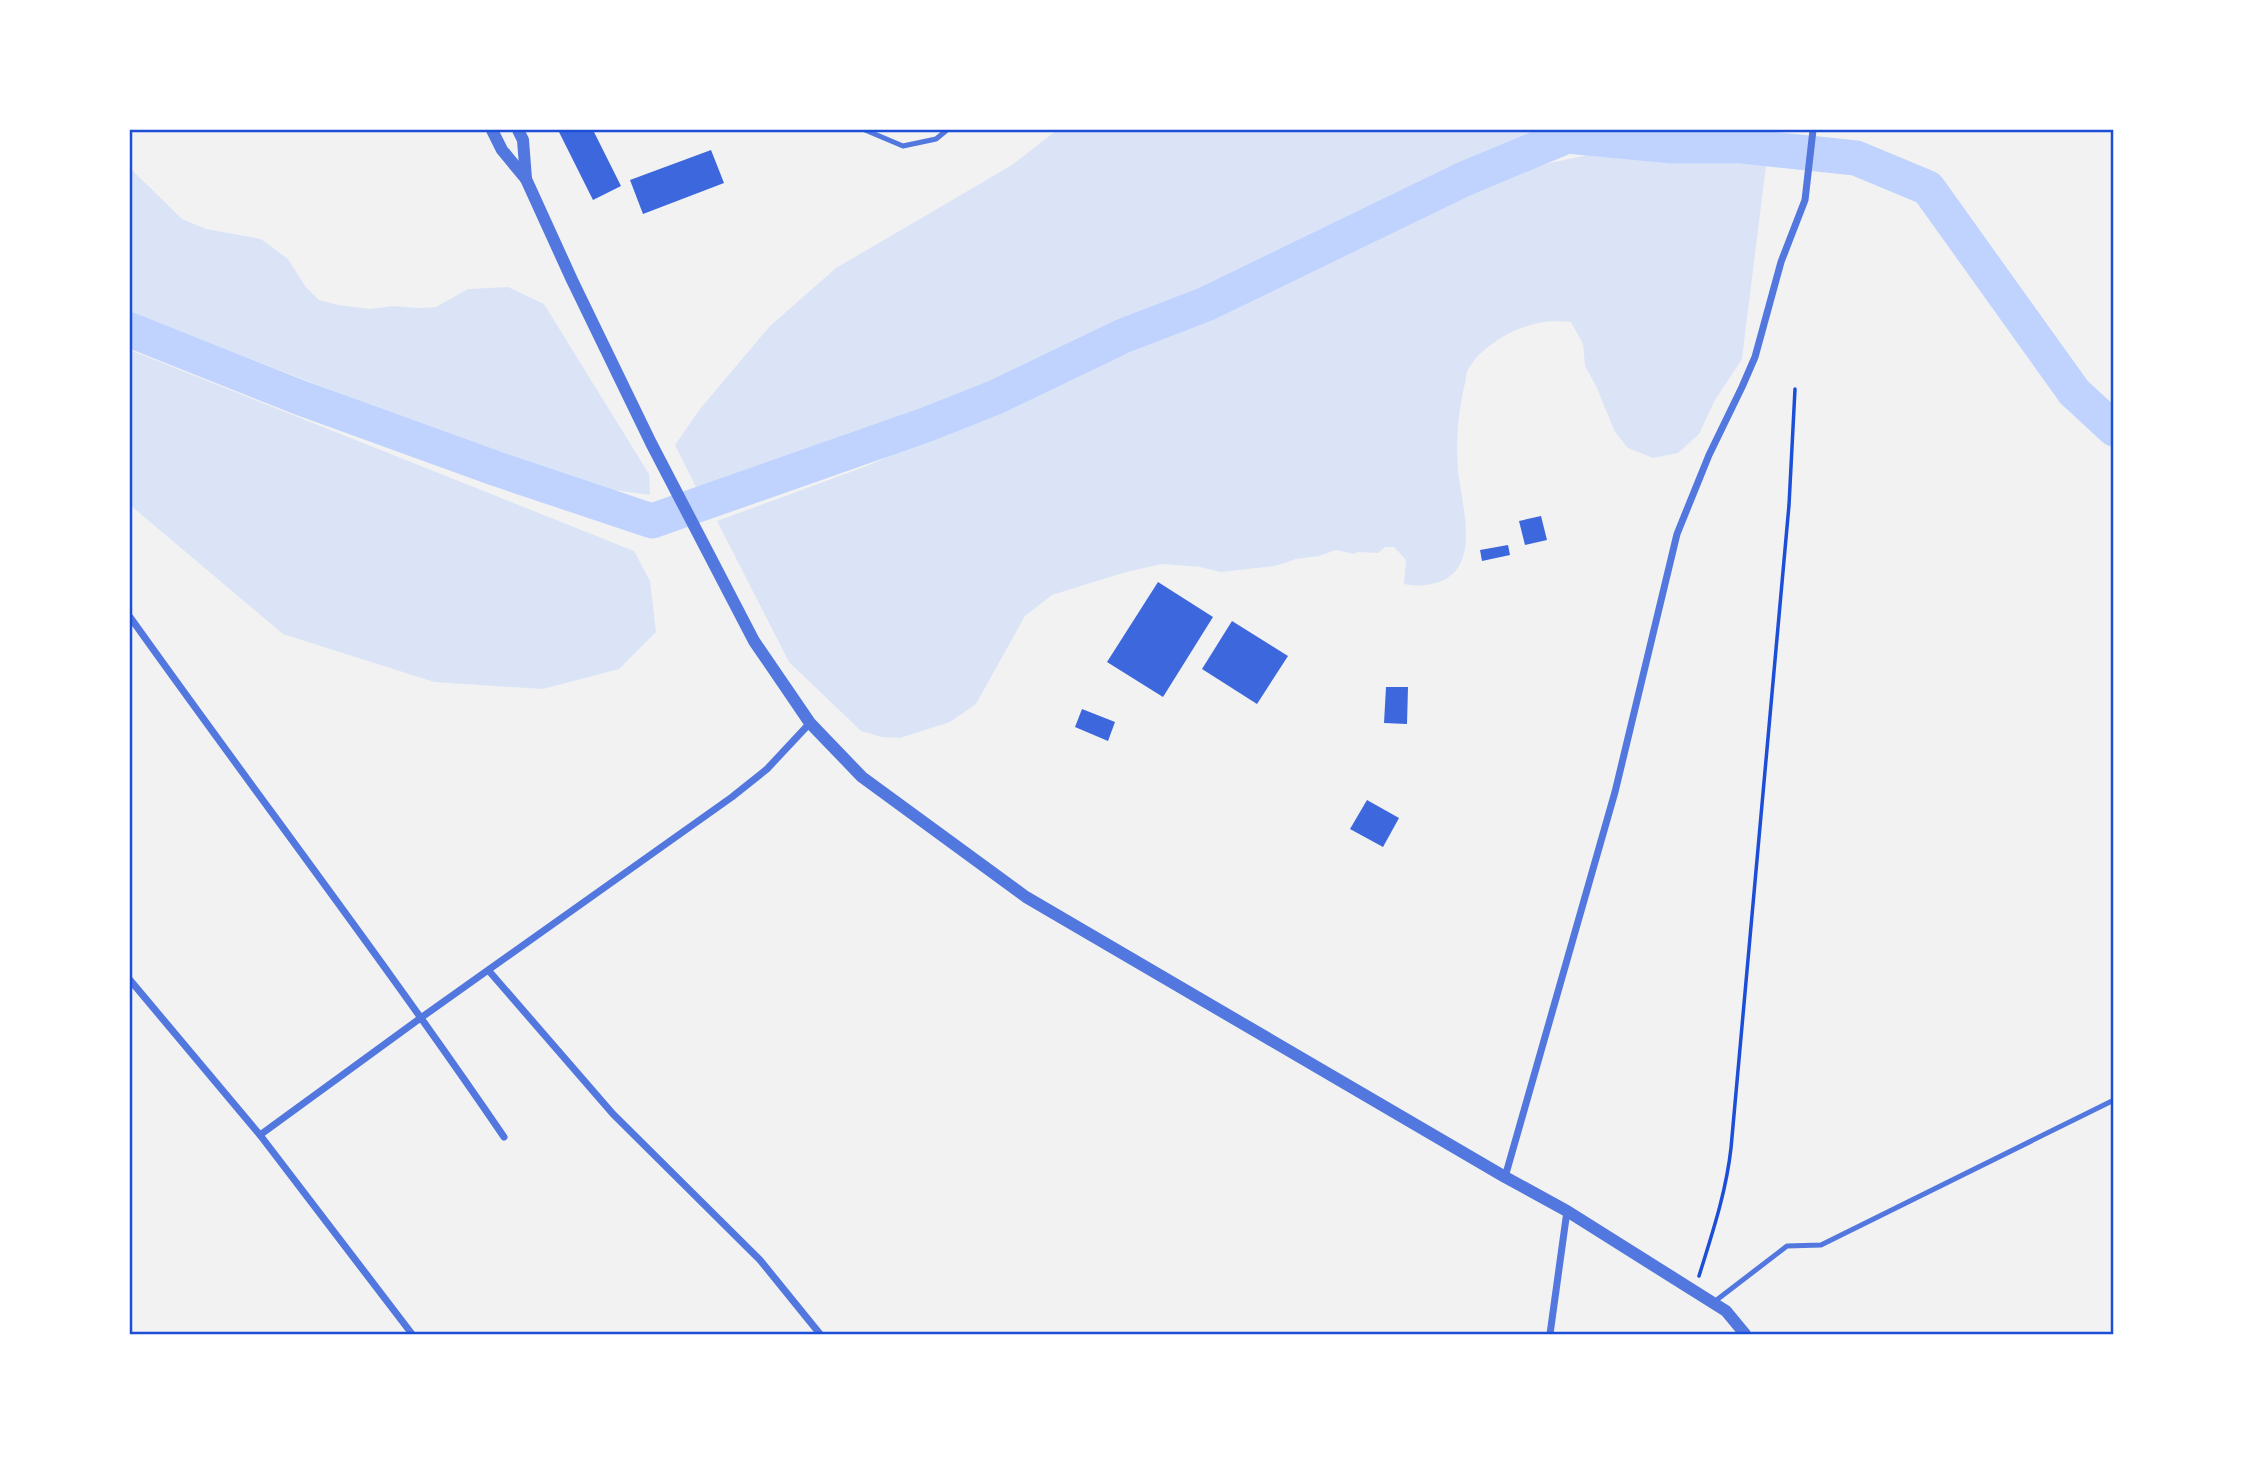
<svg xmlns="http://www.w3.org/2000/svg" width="2243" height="1464" font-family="'Nunito Sans',sans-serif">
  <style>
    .green { fill: #dbe4f7 }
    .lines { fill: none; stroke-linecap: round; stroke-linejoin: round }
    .river { stroke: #bfd3fe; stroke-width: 35 }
    .building { fill: #3d67dc }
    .path { stroke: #1d4ed8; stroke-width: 3.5 }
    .service { stroke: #5277de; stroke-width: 5 }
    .minor { stroke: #5277de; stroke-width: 7 }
    .tertiary { stroke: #5277de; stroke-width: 12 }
    .neatline { fill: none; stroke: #1d4ed8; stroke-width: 2.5 }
  </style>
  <rect width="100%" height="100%" fill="#f2f2f2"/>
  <g class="green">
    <polygon points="1057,130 1581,130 1503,155 1207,289 905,417 697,489 675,445 700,409 770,326 836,268 1012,165"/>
    <path d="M1607 151 1766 166 1742 359 1715 400 1699 434 1678 453 1653 458 1628 448 1615 432 1596 386 1585 366 1583 344 1571 322C1545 319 1527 324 1504 336 1491 344 1477 354 1469 368 1466 372 1466 379 1465 383 1458 412 1456 439 1458 469 1461 505 1485 574 1431 584 1421 586 1414 586 1404 584L1406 560 1394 547H1385L1378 553 1358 552 1354 554 1336 550 1319 556 1296 559 1275 566 1221 572 1200 567 1162 564 1126 572 1052 595 1025 616 976 704 950 722 900 738 882 737 861 731 789 662 717 521 864 467 1144 346 1526 168Z"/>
    <polygon points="130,168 182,219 206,229 261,239 288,259 305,286 319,300 338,305 370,309 393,306 419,308 436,307 468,289 508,287 544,304 649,474 650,495 614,490 593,492 130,312"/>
    <polygon points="130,350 634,551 650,581 656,632 619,669 543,689 434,682 283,634 130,505"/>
  </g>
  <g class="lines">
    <polyline class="river" points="130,330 301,398 497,469 652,521 928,424 996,397 1123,336 1206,304 1464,179 1567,136 1673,146 1741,146 1856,158 1928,188 2074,392 2114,429"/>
  </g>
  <g class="building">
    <polygon points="558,130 593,130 621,186 593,200"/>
    <polygon points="711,150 724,183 643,214 630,180"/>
    <polygon points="1541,516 1547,540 1525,545 1519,521"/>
    <polygon points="1508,545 1510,555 1482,561 1480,550"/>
    <polygon points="1158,582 1213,617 1163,697 1107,662"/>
    <polygon points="1232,621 1288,656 1257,704 1202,669"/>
    <polygon points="1386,687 1408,687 1407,724 1384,723"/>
    <polygon points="1082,709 1115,722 1108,741 1075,727"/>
    <polygon points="1367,800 1399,818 1383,847 1350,829"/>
  </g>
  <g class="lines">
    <path class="path" d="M1699 1276C1712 1234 1726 1193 1731 1148L1789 505 1795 389"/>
    <g class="service">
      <polyline points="865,130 903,146 936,139 947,130"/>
      <polyline points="1714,1302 1787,1246 1821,1245 2114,1100"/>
    </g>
    <g class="minor">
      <path d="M130 617C254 791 384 961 504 1137"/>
      <polyline points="489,971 613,1114 760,1260 820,1334"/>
      <polyline points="130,980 260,1135 412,1334"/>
      <polyline points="260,1135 422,1017 732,797 767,769 810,723"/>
      <polyline points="1505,1177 1615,792 1677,534 1709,455 1742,387 1755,357 1781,262 1805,200 1813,130"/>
      <polyline points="1550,1334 1567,1211"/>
    </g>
    <g class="tertiary">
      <polyline points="492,130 502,150 526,179 572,280 651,443 754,641 810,723 862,777 1026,897 1505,1177 1567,1211 1726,1311 1745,1334"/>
      <polyline points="518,130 523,140 526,179"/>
    </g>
  </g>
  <rect width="2243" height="1464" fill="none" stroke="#ffffff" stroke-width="262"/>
  <rect x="131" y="131" width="1981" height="1202" class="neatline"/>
</svg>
